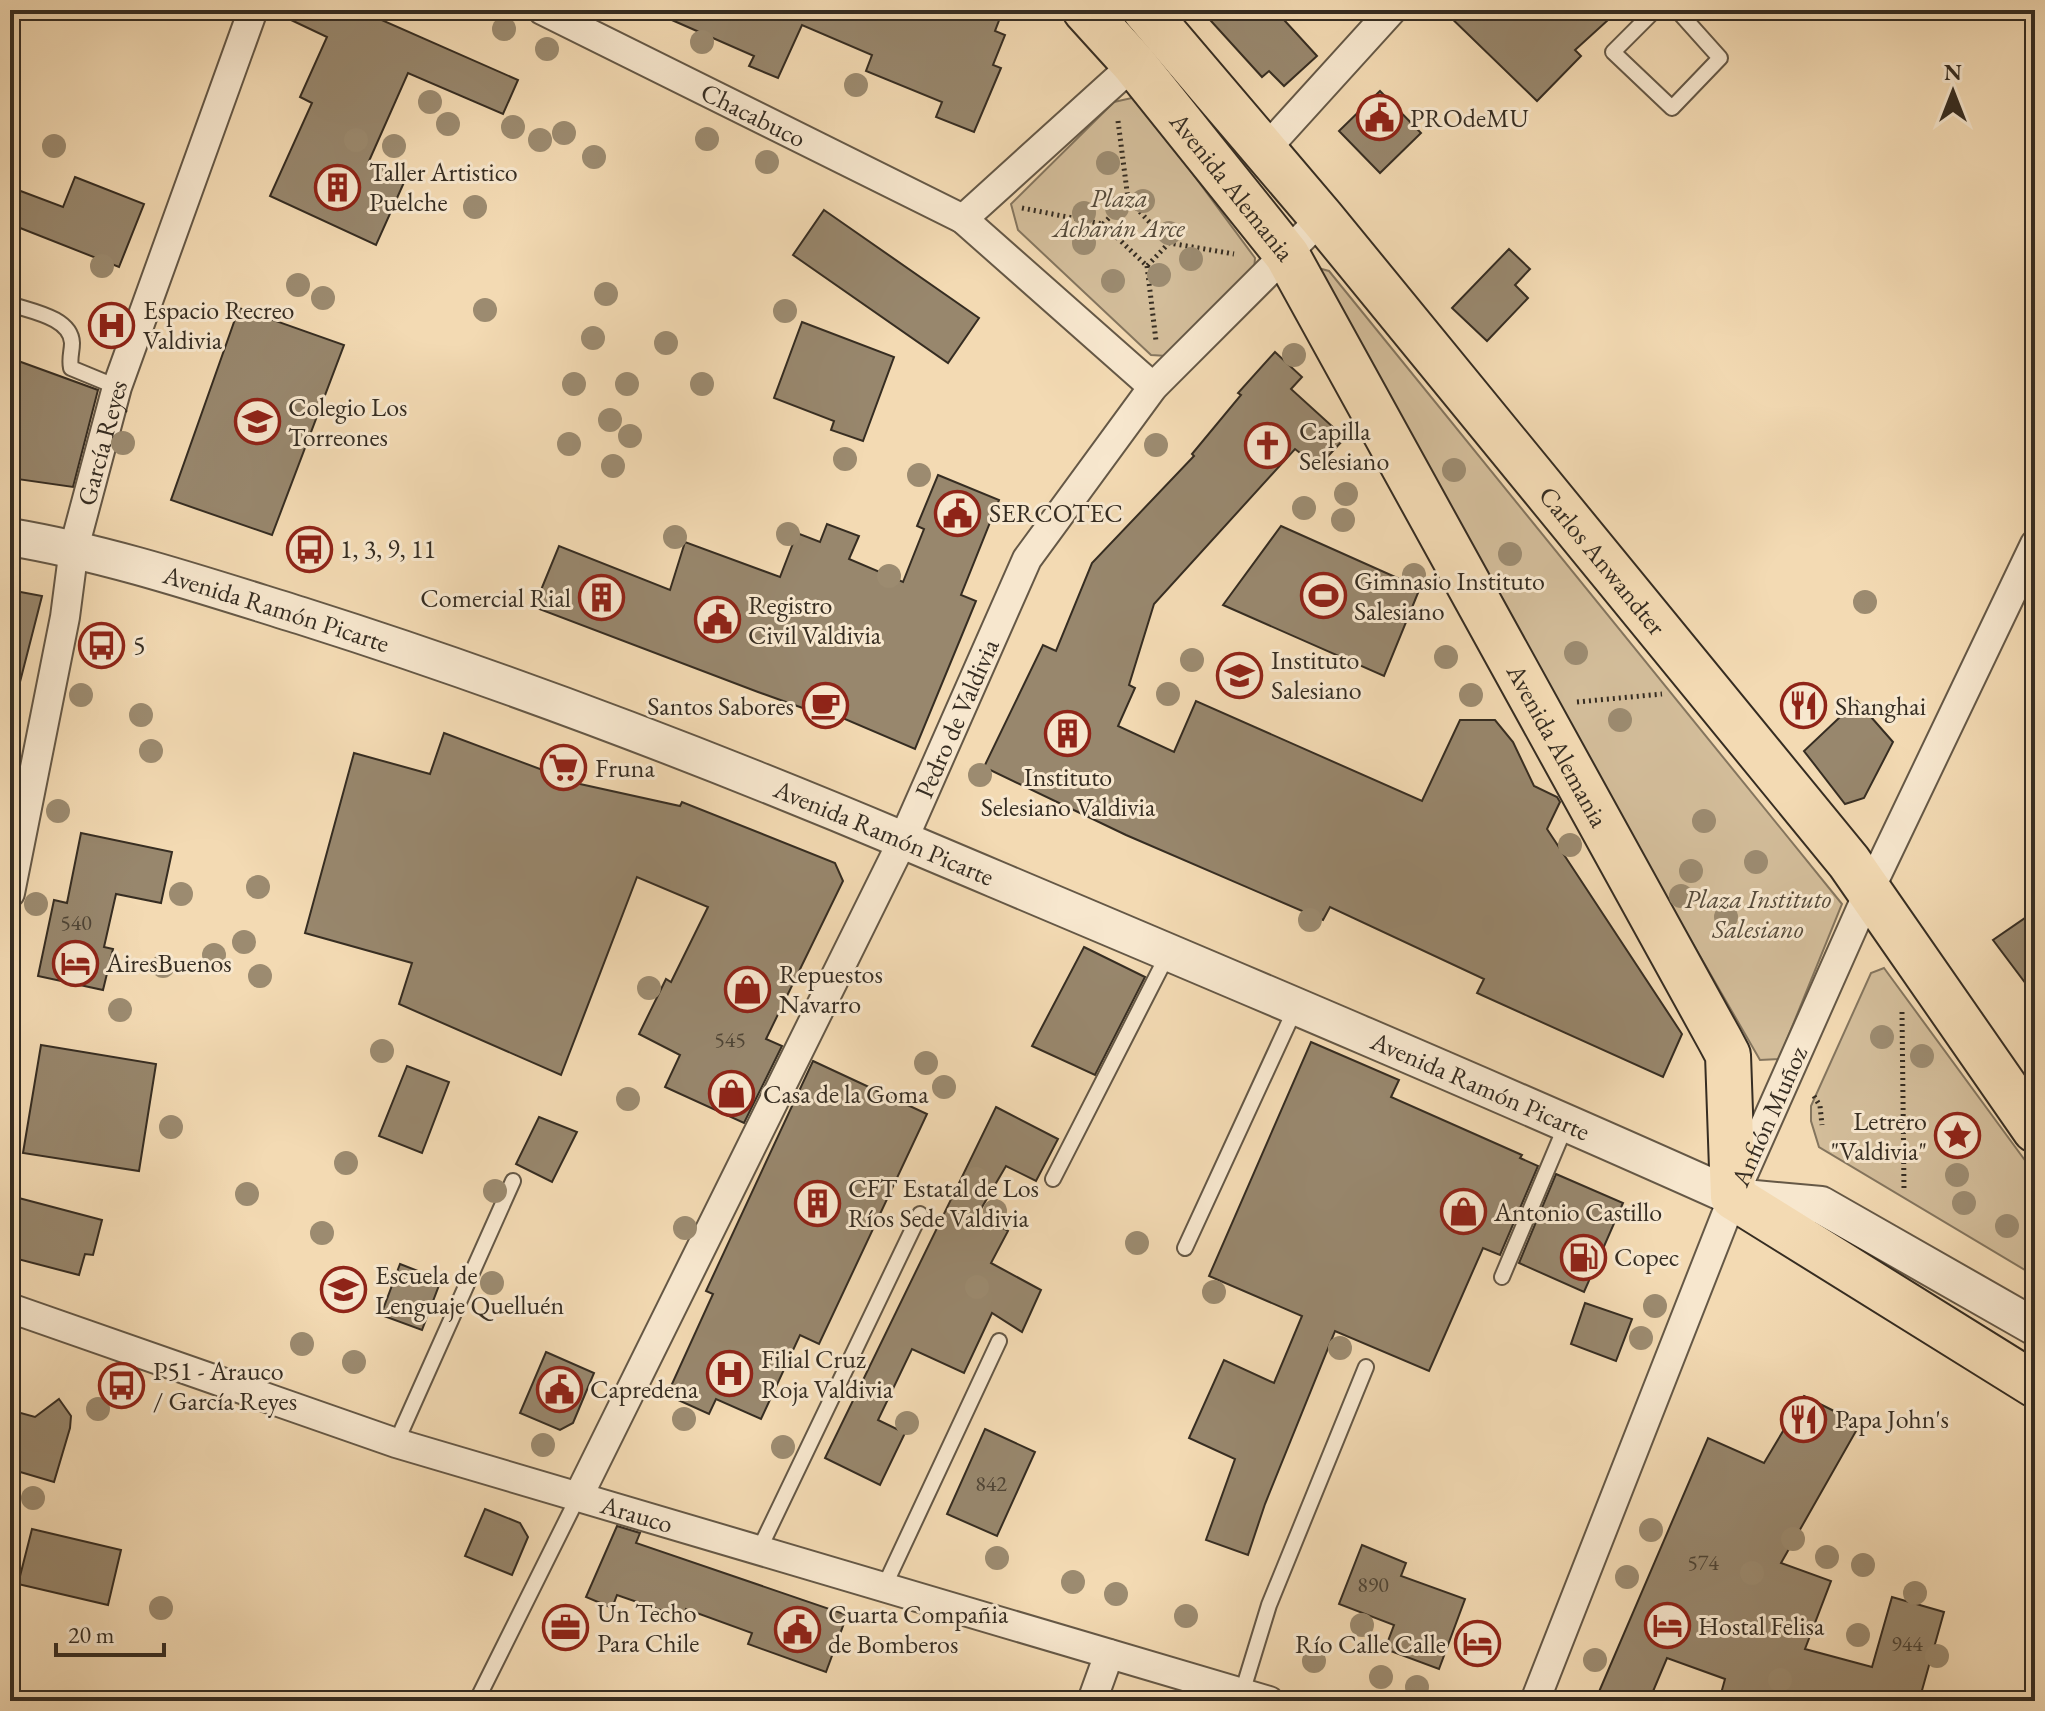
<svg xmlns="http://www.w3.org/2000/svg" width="2045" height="1711" font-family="'EB Garamond',serif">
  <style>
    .green { fill: #d3bd9a; stroke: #84755e; stroke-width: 2 }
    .building { fill: #98876d; stroke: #362d22; stroke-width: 2 }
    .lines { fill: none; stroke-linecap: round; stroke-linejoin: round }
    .service-casing { stroke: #655846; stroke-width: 18 }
    .minor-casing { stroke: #655846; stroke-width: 32 }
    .tertiary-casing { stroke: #655846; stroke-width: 40 }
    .primary-casing { stroke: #362d22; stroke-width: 48 }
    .path { stroke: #362d22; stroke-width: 5; stroke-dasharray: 2 4; stroke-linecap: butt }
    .service { stroke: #f7e7ce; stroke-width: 14 }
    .minor { stroke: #f7e7ce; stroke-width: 28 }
    .tertiary { stroke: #f7e7ce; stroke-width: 36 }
    .primary { stroke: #f3dab3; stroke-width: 44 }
    .tree { fill: #9c8b70 }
    .labels { text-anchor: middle; stroke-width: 6; stroke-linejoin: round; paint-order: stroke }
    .number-label { font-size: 22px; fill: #4e4435 }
    .street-label { font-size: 26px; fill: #362d22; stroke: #f7e7ce }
    .poi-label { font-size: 26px; fill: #362d22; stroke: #f7e7ce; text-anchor: start }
    .park-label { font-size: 26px; font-style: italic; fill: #554a3a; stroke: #f7e7ce }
  </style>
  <rect width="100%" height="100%" fill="#f3dab3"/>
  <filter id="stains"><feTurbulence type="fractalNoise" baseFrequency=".0025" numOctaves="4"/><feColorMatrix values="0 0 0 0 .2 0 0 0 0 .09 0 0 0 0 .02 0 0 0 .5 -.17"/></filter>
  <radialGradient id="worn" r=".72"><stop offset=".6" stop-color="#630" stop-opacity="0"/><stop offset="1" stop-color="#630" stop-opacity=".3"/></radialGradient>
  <g class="green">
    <polygon points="1136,97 1255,258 1254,271 1167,356 1151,355 1018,230 1011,204 1114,102"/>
    <polygon points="1318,268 1329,271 1842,904 1779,1059 1760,1060 1311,282"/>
    <polygon points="1884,968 2035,1174 2035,1276 1819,1147 1811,1121 1811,1106 1871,973"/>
  </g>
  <g class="building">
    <polygon points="270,10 359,10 518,80 503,114 408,73 369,161 406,178 376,245 270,196 312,103 300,97 327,37"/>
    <polygon points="649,10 1003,10 995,31 1005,35 993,65 1001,68 974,132 936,117 942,102 866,71 872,55 802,25 778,78 749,66 754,56"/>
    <polygon points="1201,10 1275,10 1317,56 1284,86 1269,71 1262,77"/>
    <polygon points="1443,10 1619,10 1575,50 1581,56 1537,101"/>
    <polygon points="1380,91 1421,133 1380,173 1339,131"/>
    <polygon points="75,177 144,204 119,267 10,224 10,187 63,207"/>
    <polygon points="824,210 979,318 948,363 793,255"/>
    <polygon points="1509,249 1530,269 1515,285 1528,298 1487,341 1452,308"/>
    <polygon points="239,308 344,345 272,535 171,500"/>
    <polygon points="802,322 894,357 863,441 831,430 834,421 774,398"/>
    <polygon points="1275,352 1302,377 1291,389 1345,438 1318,467 1295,449 1154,604 1129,685 1135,688 1118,726 1174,752 1196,701 1422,801 1460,720 1495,720 1513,742 1534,786 1557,797 1560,802 1547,829 1682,1034 1663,1077 1477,993 1484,979 1330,907 1323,920 1126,835 984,767 1043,645 1056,651 1092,563 1194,456 1192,454 1241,395 1238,393"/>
    <polygon points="10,358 98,390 73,487 10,478"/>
    <polygon points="938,475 999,500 961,595 976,601 915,749 838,716 836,720 758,692 534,607 559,546 670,590 685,542 780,577 797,533 820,542 827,524 859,536 849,559 903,582 924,529 917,526"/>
    <polygon points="1281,526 1420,588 1384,676 1223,605"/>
    <polygon points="10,590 42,596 20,682 10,681"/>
    <polygon points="1857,701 1893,742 1864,798 1845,804 1804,751"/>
    <polygon points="444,733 580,784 680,806 682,802 835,863 843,881 766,1039 782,1046 744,1123 665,1087 680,1055 639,1034 666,979 671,982 708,907 637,877 561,1075 399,1004 412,963 305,933 354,753 430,774"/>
    <polygon points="81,833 172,852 161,903 116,894 104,947 113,949 103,990 38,976 54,900 67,903"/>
    <polygon points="2035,911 2035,996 1993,940"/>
    <polygon points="1084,947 1145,977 1095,1075 1032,1046"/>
    <polygon points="1311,1042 1399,1080 1391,1097 1522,1155 1520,1158 1538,1166 1500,1255 1483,1248 1429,1371 1335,1331 1265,1504 1248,1555 1206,1540 1235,1459 1189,1438 1224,1360 1274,1383 1302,1316 1209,1276"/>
    <polygon points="41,1045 156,1064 139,1171 23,1153"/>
    <polygon points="813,1061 927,1114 819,1344 800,1335 761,1419 716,1399 709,1414 667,1395 713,1294 706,1291"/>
    <polygon points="407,1066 449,1082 422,1153 379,1136"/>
    <polygon points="996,1107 1058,1139 1036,1181 1006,1166 978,1214 1008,1231 991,1263 1041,1290 1022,1332 992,1313 964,1373 912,1349 878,1420 905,1433 880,1485 825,1458"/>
    <polygon points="539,1117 577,1132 552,1182 516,1164"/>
    <polygon points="1556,1174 1623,1203 1584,1292 1519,1263"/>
    <polygon points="15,1197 102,1220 93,1255 85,1254 79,1275 10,1257 10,1217"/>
    <polygon points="400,1264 441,1280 422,1330 381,1315"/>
    <polygon points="1585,1303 1632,1319 1616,1361 1571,1344"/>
    <polygon points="546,1352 594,1373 573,1423 560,1430 520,1413"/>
    <polygon points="1804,1396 1860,1424 1781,1563 1831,1581 1805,1649 1872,1667 1892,1597 1944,1612 1919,1701 1719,1701 1725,1679 1667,1658 1649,1701 1595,1701 1708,1438 1764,1463"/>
    <polygon points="59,1399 71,1416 70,1428 54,1482 10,1469 10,1410 35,1417"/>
    <polygon points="985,1429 1035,1452 997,1536 947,1514"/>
    <polygon points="485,1509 520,1523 528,1537 512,1575 465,1556"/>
    <polygon points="617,1526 640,1533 636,1543 847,1615 826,1672 748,1644 752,1633 686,1609 683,1618 617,1595 612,1608 586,1597"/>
    <polygon points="32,1529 121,1550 108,1605 18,1584"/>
    <polygon points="1362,1545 1406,1563 1401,1576 1465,1599 1439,1669 1385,1649 1394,1625 1339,1604"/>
  </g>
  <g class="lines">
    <defs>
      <g id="service">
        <polyline points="1655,10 1613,52 1672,108 1720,58 1677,10"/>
        <path d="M10 304C29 311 71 317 72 343 72 352 69 358 71 368L117 387"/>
        <polyline points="1053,1179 1169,952"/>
        <polyline points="1185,1248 1296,1007"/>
        <polyline points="1502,1277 1566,1125"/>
        <polyline points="396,1443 513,1181"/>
        <polyline points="759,1550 920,1214"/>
        <polyline points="884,1587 999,1341"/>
        <polyline points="1242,1693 1269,1605 1366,1367"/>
        <polyline points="478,1698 578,1497"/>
      </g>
      <g id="minor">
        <path id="s1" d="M542 10 963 219 1153 387"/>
        <polyline points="1264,151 1392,10"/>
        <polyline points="963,219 1134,64"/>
        <path id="s2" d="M10 893 65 617 74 548 117 387 253 10"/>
        <path id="s3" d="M10 1308 396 1443 1269 1701"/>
        <path id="s4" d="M578 1497 903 840 1027 559 1153 387 1322 218"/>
        <polyline points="1092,1701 1109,1654"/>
        <path id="s5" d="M1535 1701 1733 1197 1869 891 2035 544"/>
      </g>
      <g id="tertiary">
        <path id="s6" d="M10 537C111 554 208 587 305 617 510 682 708 758 905 841 1182 958 1459 1074 1733 1197L1821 1205 2035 1327"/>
      </g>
      <g id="primary">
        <path id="s7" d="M1085 10 1134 64 1287 255 1720 1040 1728 1055 1733 1197 2035 1385"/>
        <path id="s8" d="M1145 10 1322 218 1849 862 2035 1130"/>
      </g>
    </defs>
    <use href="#service" class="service-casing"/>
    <use href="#minor" class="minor-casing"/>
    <use href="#tertiary" class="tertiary-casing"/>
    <use href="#primary" class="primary-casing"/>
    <g class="path">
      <polyline points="1118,121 1128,199 1169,243"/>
      <polyline points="1022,208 1103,224 1147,266 1169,243 1234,254"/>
      <polyline points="1103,224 1128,199"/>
      <polyline points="1147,266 1156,341"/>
      <polyline points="1577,702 1662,694"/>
      <polyline points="1902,1012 1904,1189"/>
      <polyline points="1814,1096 1820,1106 1822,1125"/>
    </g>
    <use href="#service" class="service"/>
    <use href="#minor" class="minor"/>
    <use href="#tertiary" class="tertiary"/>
    <use href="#primary" class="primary"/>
  </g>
  <g class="tree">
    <circle cx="504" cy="29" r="12"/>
    <circle cx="702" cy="42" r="12"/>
    <circle cx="547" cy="49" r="12"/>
    <circle cx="856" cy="85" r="12"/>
    <circle cx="430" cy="102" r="12"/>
    <circle cx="448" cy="124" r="12"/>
    <circle cx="513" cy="127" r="12"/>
    <circle cx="564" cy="133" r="12"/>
    <circle cx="707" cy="139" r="12"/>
    <circle cx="356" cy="140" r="12"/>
    <circle cx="540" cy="140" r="12"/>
    <circle cx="54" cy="146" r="12"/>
    <circle cx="394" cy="146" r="12"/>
    <circle cx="594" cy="157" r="12"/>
    <circle cx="767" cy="162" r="12"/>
    <circle cx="1108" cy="163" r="12"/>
    <circle cx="1143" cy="201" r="12"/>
    <circle cx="475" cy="207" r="12"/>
    <circle cx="1117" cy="208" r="12"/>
    <circle cx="1084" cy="213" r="12"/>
    <circle cx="1169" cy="233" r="12"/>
    <circle cx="1084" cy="243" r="12"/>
    <circle cx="1191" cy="259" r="12"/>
    <circle cx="102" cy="266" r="12"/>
    <circle cx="1159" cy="275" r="12"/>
    <circle cx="1113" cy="281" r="12"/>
    <circle cx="298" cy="285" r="12"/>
    <circle cx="606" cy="294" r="12"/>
    <circle cx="323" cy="298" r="12"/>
    <circle cx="485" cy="310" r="12"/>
    <circle cx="785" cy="311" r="12"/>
    <circle cx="593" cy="338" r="12"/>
    <circle cx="666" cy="343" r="12"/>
    <circle cx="1294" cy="355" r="12"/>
    <circle cx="574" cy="384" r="12"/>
    <circle cx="627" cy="384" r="12"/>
    <circle cx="702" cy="384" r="12"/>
    <circle cx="610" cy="420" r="12"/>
    <circle cx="630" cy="436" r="12"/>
    <circle cx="123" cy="443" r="12"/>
    <circle cx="569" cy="444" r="12"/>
    <circle cx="1156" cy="445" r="12"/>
    <circle cx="845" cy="459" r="12"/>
    <circle cx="613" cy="466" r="12"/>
    <circle cx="1454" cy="470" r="12"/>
    <circle cx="919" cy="475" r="12"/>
    <circle cx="1346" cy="494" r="12"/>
    <circle cx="1304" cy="508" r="12"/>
    <circle cx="1343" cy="520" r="12"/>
    <circle cx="788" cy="534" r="12"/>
    <circle cx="675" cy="537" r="12"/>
    <circle cx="1510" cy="554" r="12"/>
    <circle cx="1414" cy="575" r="12"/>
    <circle cx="889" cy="576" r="12"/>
    <circle cx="1865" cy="602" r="12"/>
    <circle cx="93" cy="639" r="12"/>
    <circle cx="1576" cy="653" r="12"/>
    <circle cx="1446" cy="657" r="12"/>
    <circle cx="1192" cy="660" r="12"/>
    <circle cx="1168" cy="694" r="12"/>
    <circle cx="81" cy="695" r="12"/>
    <circle cx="1471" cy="695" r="12"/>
    <circle cx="141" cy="715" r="12"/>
    <circle cx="1620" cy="720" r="12"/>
    <circle cx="151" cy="751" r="12"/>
    <circle cx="980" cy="775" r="12"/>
    <circle cx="58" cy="811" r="12"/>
    <circle cx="1704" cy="821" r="12"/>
    <circle cx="1570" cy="845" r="12"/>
    <circle cx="1756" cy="862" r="12"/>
    <circle cx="1691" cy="871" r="12"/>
    <circle cx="258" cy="887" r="12"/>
    <circle cx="181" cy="894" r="12"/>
    <circle cx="1681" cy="896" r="12"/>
    <circle cx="36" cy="904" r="12"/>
    <circle cx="1726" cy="917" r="12"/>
    <circle cx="1310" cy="920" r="12"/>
    <circle cx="244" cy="942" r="12"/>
    <circle cx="214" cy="955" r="12"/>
    <circle cx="163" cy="966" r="12"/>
    <circle cx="260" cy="976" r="12"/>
    <circle cx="649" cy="988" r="12"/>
    <circle cx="120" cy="1010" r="12"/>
    <circle cx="1882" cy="1037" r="12"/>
    <circle cx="382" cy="1051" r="12"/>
    <circle cx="1922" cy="1056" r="12"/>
    <circle cx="926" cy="1063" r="12"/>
    <circle cx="944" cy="1087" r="12"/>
    <circle cx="628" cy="1099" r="12"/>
    <circle cx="171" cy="1127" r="12"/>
    <circle cx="346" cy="1163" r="12"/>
    <circle cx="1957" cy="1175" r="12"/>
    <circle cx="976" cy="1179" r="12"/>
    <circle cx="495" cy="1191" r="12"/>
    <circle cx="247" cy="1194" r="12"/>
    <circle cx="1964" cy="1203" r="12"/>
    <circle cx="995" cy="1211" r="12"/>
    <circle cx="2007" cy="1226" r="12"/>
    <circle cx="685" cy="1228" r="12"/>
    <circle cx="322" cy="1233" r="12"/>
    <circle cx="1137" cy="1243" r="12"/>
    <circle cx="492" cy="1283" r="12"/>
    <circle cx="977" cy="1287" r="12"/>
    <circle cx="1214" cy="1292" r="12"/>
    <circle cx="1655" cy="1306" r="12"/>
    <circle cx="1641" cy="1338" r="12"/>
    <circle cx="302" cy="1344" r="12"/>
    <circle cx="1340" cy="1348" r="12"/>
    <circle cx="354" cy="1362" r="12"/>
    <circle cx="98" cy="1409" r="12"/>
    <circle cx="684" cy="1419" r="12"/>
    <circle cx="907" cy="1423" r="12"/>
    <circle cx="543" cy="1445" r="12"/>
    <circle cx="783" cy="1447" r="12"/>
    <circle cx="33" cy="1498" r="12"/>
    <circle cx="1651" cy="1530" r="12"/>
    <circle cx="1793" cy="1539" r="12"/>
    <circle cx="1827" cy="1557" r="12"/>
    <circle cx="997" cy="1558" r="12"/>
    <circle cx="1863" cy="1565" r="12"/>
    <circle cx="1752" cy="1573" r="12"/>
    <circle cx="1627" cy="1577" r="12"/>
    <circle cx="1073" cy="1582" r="12"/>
    <circle cx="1915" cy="1593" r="12"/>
    <circle cx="1116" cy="1594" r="12"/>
    <circle cx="161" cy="1608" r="12"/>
    <circle cx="1186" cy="1616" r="12"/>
    <circle cx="1362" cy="1625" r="12"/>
    <circle cx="1858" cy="1635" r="12"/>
    <circle cx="1937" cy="1656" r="12"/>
    <circle cx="1595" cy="1660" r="12"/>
    <circle cx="1314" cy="1661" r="12"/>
    <circle cx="1381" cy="1677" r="12"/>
    <circle cx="1780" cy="1680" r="12"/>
    <circle cx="1417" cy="1687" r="12"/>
  </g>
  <defs>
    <symbol id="civic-ring" viewBox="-11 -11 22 22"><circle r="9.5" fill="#f7e7ce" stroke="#8f2418" stroke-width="1.5"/><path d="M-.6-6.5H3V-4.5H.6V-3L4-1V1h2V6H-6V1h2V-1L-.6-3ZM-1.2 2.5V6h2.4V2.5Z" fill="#8f2418"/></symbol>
    <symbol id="building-ring" viewBox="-11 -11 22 22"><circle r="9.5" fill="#f7e7ce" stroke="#8f2418" stroke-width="1.5"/><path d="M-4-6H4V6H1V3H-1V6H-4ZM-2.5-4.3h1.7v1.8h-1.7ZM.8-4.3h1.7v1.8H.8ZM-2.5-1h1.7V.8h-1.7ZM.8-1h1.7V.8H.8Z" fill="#8f2418"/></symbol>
    <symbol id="hospital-ring" viewBox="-11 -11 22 22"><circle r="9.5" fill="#f7e7ce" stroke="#8f2418" stroke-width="1.5"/><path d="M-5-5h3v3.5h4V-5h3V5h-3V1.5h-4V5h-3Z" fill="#8f2418"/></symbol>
    <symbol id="school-ring" viewBox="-11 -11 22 22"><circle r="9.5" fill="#f7e7ce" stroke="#8f2418" stroke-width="1.5"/><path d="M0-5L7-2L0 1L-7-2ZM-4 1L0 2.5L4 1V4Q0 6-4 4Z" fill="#8f2418"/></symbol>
    <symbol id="church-ring" viewBox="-11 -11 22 22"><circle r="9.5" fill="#f7e7ce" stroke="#8f2418" stroke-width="1.5"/><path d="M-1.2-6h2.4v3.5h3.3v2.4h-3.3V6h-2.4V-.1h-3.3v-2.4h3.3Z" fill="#8f2418"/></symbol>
    <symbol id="bus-ring" viewBox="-11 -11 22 22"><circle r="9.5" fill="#f7e7ce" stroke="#8f2418" stroke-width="1.5"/><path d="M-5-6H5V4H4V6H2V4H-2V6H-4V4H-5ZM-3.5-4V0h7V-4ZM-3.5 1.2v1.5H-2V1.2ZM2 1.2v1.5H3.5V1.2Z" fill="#8f2418"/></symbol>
    <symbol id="stadium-ring" viewBox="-11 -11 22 22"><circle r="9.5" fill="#f7e7ce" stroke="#8f2418" stroke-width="1.5"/><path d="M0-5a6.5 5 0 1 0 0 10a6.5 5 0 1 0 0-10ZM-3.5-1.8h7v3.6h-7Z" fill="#8f2418"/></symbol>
    <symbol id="cafe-ring" viewBox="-11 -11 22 22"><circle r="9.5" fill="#f7e7ce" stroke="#8f2418" stroke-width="1.5"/><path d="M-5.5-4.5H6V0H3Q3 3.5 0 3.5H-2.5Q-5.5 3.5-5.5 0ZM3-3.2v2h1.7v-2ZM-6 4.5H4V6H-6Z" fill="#8f2418"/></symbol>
    <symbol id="restaurant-ring" viewBox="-11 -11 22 22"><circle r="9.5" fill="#f7e7ce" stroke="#8f2418" stroke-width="1.5"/><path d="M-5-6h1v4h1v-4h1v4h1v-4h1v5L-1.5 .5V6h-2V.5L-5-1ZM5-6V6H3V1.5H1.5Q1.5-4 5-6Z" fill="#8f2418"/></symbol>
    <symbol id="supermarket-ring" viewBox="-11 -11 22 22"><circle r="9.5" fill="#f7e7ce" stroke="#8f2418" stroke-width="1.5"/><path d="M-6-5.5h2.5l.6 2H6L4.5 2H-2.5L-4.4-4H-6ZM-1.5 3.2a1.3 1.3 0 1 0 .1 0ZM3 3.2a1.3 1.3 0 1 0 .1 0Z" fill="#8f2418"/></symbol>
    <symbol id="hotel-ring" viewBox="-11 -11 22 22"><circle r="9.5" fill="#f7e7ce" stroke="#8f2418" stroke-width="1.5"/><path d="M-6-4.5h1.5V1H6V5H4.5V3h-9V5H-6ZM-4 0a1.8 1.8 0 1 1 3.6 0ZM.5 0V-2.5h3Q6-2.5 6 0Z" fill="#8f2418"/></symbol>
    <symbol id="shop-ring" viewBox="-11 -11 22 22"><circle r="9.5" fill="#f7e7ce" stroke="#8f2418" stroke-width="1.5"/><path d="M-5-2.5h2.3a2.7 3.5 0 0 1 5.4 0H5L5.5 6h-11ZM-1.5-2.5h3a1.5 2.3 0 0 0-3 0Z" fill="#8f2418"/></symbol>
    <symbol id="sight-ring" viewBox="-11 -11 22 22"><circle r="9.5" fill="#f7e7ce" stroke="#8f2418" stroke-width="1.5"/><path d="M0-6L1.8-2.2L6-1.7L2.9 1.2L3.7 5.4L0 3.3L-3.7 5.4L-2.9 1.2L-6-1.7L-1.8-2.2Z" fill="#8f2418"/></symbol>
    <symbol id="fuel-ring" viewBox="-11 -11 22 22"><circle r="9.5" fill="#f7e7ce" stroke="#8f2418" stroke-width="1.5"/><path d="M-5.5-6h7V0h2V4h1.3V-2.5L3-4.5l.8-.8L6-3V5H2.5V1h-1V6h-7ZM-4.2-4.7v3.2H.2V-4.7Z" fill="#8f2418"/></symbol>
    <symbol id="office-ring" viewBox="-11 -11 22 22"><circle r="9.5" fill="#f7e7ce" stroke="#8f2418" stroke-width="1.5"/><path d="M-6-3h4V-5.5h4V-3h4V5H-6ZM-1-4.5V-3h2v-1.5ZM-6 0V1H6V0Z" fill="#8f2418"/></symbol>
  </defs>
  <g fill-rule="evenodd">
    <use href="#civic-ring" x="1354" y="92" width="51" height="51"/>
    <use href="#building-ring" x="312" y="162" width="51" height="51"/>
    <use href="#hospital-ring" x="86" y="300" width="51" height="51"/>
    <use href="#school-ring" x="232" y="396" width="51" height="51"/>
    <use href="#church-ring" x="1242" y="420" width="51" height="51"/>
    <use href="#civic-ring" x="932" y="488" width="51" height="51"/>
    <use href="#bus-ring" x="284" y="524" width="51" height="51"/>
    <use href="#stadium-ring" x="1298" y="570" width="51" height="51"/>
    <use href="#building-ring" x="576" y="572" width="51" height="51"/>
    <use href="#civic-ring" x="692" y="594" width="51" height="51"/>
    <use href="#bus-ring" x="76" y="620" width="51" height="51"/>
    <use href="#school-ring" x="1214" y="650" width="51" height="51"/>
    <use href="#cafe-ring" x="800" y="680" width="51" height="51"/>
    <use href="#restaurant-ring" x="1778" y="680" width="51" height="51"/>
    <use href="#building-ring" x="1042" y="708" width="51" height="51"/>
    <use href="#supermarket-ring" x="538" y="742" width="51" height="51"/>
    <use href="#hotel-ring" x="50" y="938" width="51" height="51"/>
    <use href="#shop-ring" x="722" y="964" width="51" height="51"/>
    <use href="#shop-ring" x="706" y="1068" width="51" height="51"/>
    <use href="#sight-ring" x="1932" y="1110" width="51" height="51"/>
    <use href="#building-ring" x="792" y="1178" width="51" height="51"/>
    <use href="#shop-ring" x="1438" y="1186" width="51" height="51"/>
    <use href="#fuel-ring" x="1558" y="1232" width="51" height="51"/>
    <use href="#school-ring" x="318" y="1264" width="51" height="51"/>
    <use href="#hospital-ring" x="704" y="1348" width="51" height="51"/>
    <use href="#bus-ring" x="96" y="1360" width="51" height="51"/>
    <use href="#civic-ring" x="534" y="1364" width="51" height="51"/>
    <use href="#restaurant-ring" x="1778" y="1394" width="51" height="51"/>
    <use href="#hotel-ring" x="1642" y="1600" width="51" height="51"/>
    <use href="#office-ring" x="540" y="1602" width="51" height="51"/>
    <use href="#civic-ring" x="772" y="1604" width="51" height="51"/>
    <use href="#hotel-ring" x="1452" y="1618" width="51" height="51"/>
  </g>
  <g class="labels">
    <g class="number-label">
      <text x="76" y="930">540</text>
      <text x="730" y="1047">545</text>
      <text x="991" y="1491">842</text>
      <text x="1703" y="1570">574</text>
      <text x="1373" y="1592">890</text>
      <text x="1907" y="1651">944</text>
    </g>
    <g class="street-label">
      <text dy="9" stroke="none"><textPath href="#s1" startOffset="236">Chacabuco</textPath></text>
      <text dy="9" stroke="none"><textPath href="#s7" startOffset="230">Avenida Alemania</textPath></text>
      <text dy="9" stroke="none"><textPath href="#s2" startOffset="460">García Reyes</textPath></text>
      <text dy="9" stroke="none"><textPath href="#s8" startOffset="716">Carlos Anwandter</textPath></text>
      <text dy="9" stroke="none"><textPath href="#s6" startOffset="276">Avenida Ramón Picarte</textPath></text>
      <text dy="9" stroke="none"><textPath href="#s4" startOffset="866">Pedro de Valdivia</textPath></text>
      <text dy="9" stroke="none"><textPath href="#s7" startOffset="878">Avenida Alemania</textPath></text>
      <text dy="9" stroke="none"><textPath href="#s6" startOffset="924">Avenida Ramón Picarte</textPath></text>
      <text dy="9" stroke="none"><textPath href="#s6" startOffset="1572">Avenida Ramón Picarte</textPath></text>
      <text dy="9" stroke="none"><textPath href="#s5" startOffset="630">Anfión Muñoz</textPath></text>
      <text dy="9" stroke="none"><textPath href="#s3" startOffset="660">Arauco</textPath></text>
    </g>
    <g class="poi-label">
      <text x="1410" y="127">PROdeMU</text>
      <text x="369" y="181">Taller Artistico<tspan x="369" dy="30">Puelche</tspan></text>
      <text x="143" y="319">Espacio Recreo<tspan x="143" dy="30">Valdivia</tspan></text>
      <text x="288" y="416">Colegio Los<tspan x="288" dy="30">Torreones</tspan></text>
      <text x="1299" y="440">Capilla<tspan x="1299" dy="30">Selesiano</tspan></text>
      <text x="989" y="522">SERCOTEC</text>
      <text x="340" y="558">1, 3, 9, 11</text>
      <text x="1354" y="590">Gimnasio Instituto<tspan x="1354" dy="30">Salesiano</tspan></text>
      <text x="571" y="607" text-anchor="end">Comercial Rial</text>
      <text x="748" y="614">Registro<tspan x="748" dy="30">Civil Valdivia</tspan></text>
      <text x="133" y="654">5</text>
      <text x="1271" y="669">Instituto<tspan x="1271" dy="30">Salesiano</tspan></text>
      <text x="794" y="715" text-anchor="end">Santos Sabores</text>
      <text x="1835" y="715">Shanghai</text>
      <text x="595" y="777">Fruna</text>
      <text x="1068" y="786" text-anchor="middle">Instituto<tspan x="1068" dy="30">Selesiano Valdivia</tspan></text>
      <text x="106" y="972">AiresBuenos</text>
      <text x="779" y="983">Repuestos<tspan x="779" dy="30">Navarro</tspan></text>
      <text x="763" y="1103">Casa de la Goma</text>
      <text x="1927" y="1130" text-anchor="end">Letrero<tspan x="1927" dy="30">"Valdivia"</tspan></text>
      <text x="848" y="1197">CFT Estatal de Los<tspan x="848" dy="30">Ríos Sede Valdivia</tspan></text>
      <text x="1494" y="1221">Antonio Castillo</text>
      <text x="1614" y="1266">Copec</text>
      <text x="375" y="1284">Escuela de<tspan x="375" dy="30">Lenguaje Quelluén</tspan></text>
      <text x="761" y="1368">Filial Cruz<tspan x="761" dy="30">Roja Valdivia</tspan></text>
      <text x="153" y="1380">P51 - Arauco<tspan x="153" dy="30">/ García Reyes</tspan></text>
      <text x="590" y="1398">Capredena</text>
      <text x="1835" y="1428">Papa John's</text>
      <text x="597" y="1622">Un Techo<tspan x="597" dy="30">Para Chile</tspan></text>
      <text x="828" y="1623">Cuarta Compañia<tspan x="828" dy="30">de Bomberos</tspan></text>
      <text x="1698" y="1635">Hostal Felisa</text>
      <text x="1446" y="1653" text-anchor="end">Río Calle Calle</text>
    </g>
    <g class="park-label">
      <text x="1119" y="207">Plaza<tspan x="1119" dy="30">Acharán Arce</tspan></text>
      <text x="1758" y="908">Plaza Instituto<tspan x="1758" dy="30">Salesiano</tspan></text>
    </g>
  </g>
  <rect width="2045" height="1711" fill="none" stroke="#f3dab3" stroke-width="40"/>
  <rect x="12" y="12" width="2021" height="1687" fill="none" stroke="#362d22" stroke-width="4"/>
  <rect x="20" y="20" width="2005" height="1671" fill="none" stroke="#362d22" stroke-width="2"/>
  <g transform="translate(1953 92)" stroke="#f7e7ce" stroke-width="6" paint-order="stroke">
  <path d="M0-6L14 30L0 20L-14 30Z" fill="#362d22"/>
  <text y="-12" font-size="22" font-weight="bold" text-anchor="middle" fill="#362d22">N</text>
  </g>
  <path d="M56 1643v12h108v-12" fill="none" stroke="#362d22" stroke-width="4"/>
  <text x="68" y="1643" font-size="24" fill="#362d22" stroke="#f7e7ce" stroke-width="6" paint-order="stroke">20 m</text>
  <rect width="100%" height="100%" filter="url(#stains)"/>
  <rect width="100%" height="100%" fill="url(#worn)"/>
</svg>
